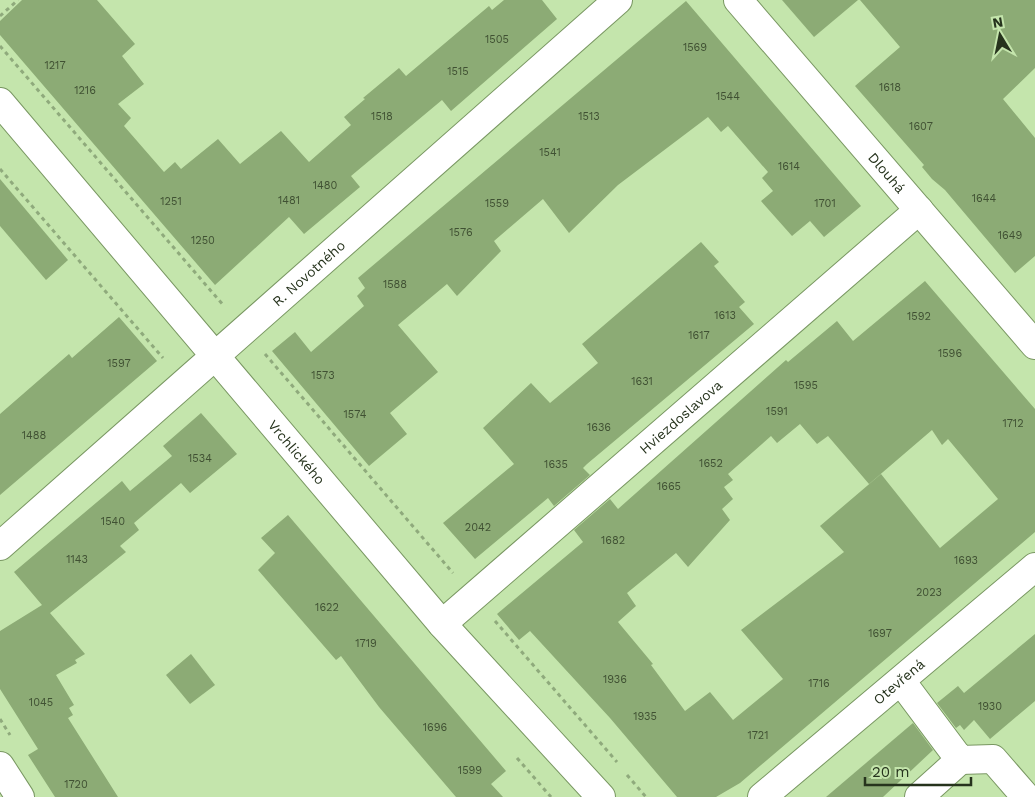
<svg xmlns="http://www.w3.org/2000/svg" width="1035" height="797" font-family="'Work Sans',sans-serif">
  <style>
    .building { fill: #8cab75; fill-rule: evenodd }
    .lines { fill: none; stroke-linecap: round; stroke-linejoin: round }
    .minor-casing { stroke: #799762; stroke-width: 30 }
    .path { stroke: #8faa7c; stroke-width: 3; stroke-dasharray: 4 4; stroke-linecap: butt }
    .minor { stroke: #fff; stroke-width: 28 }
    .labels { text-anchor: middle; stroke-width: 5; stroke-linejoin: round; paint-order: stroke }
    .number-label { font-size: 11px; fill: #405133 }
    .street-label { font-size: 14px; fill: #26331d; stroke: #c4e5ac }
  </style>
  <rect width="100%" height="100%" fill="#c4e5ac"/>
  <g class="building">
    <polygon points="22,0 97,0 135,44 122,56 144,84 118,104 131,118 124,126 164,172 175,162 181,169 218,139 240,164 281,131 309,162 351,125 344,117 365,99 363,98 399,68 406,76 489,6 492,10 504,0 542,0 557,19 451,111 442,100 351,176 360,187 304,234 289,217 215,285 0,35 0,21"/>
    <polygon points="782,0 858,0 814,37"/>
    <polygon points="860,0 1035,0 1035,68 1003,99 1035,138 1035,256 1015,273 945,190 932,179 922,167 924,165 855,86 900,47"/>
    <polygon points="686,1 861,206 824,237 810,221 792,236 761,201 773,191 762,178 768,172 728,126 721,132 708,117 618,185 569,233 543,199 494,241 501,251 457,296 447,284 398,325 438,372 390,413 407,434 369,466 272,351 295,332 311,352 364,306 357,296 365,288 358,278"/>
    <polygon points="0,179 68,260 46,280 0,226"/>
    <polygon points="701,242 719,262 714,266 745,302 739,307 754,324 587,464 583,468 590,475 554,506 548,498 475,559 443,523 514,464 483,428 531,383 550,403 598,363 582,344"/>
    <path d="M925 281 1035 409V532L740 783 716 797H677L610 718 530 631 519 640 497 614 583 542 574 530 610 499 618 509 786 360 788 362 837 321 853 341ZM800 424 817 444 828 436 869 484 932 430 942 445 948 439 998 499 940 548 881 474 820 526 844 552 741 630 783 679 733 720 710 692 685 711 651 665 653 664 618 622 636 606 627 593 676 553 688 567 730 520 722 509 733 499 724 487 733 480 728 474 771 436 777 443Z"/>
    <polygon points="119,317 157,361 0,495 0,414 69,354 72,358"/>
    <polygon points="201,413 237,454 190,493 181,483 134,523 139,530 120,546 126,552 50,613 85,654 75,660 77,663 56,675 74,705 69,708 73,715 68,718 118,797 55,797 28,755 38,749 0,689 0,631 42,605 14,572 122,481 130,491 172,456 163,446"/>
    <polygon points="288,515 506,771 491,784 503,797 456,797 379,707 341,656 336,660 258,570 275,553 261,538"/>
    <polygon points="1035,634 1035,701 990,739 974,720 964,730 960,725 956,728 937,703 958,686 964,693"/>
    <polygon points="191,654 215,685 190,704 166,675"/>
    <polygon points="913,723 933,750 883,797 826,797"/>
  </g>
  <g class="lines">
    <defs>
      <g id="minor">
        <path id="s1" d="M738 0 1035 345"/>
        <path id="s2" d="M0 102 442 624 601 797"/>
        <path id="s3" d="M0 546 618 0"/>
        <path id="s4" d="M442 624 919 210"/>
        <polyline points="901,681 960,760 993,759 1026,797"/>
        <polyline points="0,766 20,797"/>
        <path id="s5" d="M762 797 1035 567"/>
        <polyline points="919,797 960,760"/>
      </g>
    </defs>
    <use href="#minor" class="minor-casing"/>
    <g class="path">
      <polyline points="0,16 18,0"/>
      <polyline points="0,46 224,306"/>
      <polyline points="0,169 163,358"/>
      <polyline points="265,354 453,573"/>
      <polyline points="495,621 617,762"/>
      <polyline points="0,719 10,735"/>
      <polyline points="517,758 551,797"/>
      <polyline points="627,775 646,797"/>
    </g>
    <use href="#minor" class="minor"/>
  </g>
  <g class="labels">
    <g class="number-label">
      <text x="497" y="43">1505</text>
      <text x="695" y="51">1569</text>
      <text x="55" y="69">1217</text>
      <text x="458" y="75">1515</text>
      <text x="890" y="91">1618</text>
      <text x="85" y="94">1216</text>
      <text x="728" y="100">1544</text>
      <text x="382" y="120">1518</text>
      <text x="589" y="120">1513</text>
      <text x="921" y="130">1607</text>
      <text x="550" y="156">1541</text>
      <text x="789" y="170">1614</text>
      <text x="325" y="189">1480</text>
      <text x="984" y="202">1644</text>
      <text x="289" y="204">1481</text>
      <text x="171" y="205">1251</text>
      <text x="497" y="207">1559</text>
      <text x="825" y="207">1701</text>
      <text x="461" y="236">1576</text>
      <text x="1010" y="239">1649</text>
      <text x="203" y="244">1250</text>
      <text x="395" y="288">1588</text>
      <text x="725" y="319">1613</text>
      <text x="919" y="320">1592</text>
      <text x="699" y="339">1617</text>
      <text x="950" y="357">1596</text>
      <text x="119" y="367">1597</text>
      <text x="323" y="379">1573</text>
      <text x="642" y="385">1631</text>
      <text x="806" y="389">1595</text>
      <text x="777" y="415">1591</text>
      <text x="355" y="418">1574</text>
      <text x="1013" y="427">1712</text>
      <text x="599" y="431">1636</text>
      <text x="34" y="439">1488</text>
      <text x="200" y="462">1534</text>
      <text x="711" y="467">1652</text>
      <text x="556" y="468">1635</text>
      <text x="669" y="490">1665</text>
      <text x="113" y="525">1540</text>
      <text x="478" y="531">2042</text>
      <text x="613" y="544">1682</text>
      <text x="77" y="563">1143</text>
      <text x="966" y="564">1693</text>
      <text x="929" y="596">2023</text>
      <text x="327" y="611">1622</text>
      <text x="880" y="637">1697</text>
      <text x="366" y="647">1719</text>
      <text x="615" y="683">1936</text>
      <text x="819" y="687">1716</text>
      <text x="41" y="706">1045</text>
      <text x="990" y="710">1930</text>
      <text x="645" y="720">1935</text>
      <text x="435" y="731">1696</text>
      <text x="758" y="739">1721</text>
      <text x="470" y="774">1599</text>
      <text x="76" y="788">1720</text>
    </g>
    <g class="street-label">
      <text dy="5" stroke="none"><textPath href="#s1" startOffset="228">Dlouhá</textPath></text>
      <text dy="5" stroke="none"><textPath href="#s3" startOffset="412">R. Novotného</textPath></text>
      <text dy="5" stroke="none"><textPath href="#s4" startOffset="316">Hviezdoslavova</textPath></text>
      <text dy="5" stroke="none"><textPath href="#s2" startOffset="459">Vrchlického</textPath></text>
      <text dy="5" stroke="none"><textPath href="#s5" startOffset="179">Otevřená</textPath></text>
    </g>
  </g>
  <g transform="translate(1000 35) rotate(350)" stroke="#c4e5ac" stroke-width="4" paint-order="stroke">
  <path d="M0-4L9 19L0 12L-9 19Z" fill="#26331d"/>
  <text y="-8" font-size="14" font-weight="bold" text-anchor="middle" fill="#26331d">N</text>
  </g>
  <path d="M865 777v8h106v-8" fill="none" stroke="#26331d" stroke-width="2.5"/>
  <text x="872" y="777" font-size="15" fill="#26331d" stroke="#c4e5ac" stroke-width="4" paint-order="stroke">20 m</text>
</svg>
